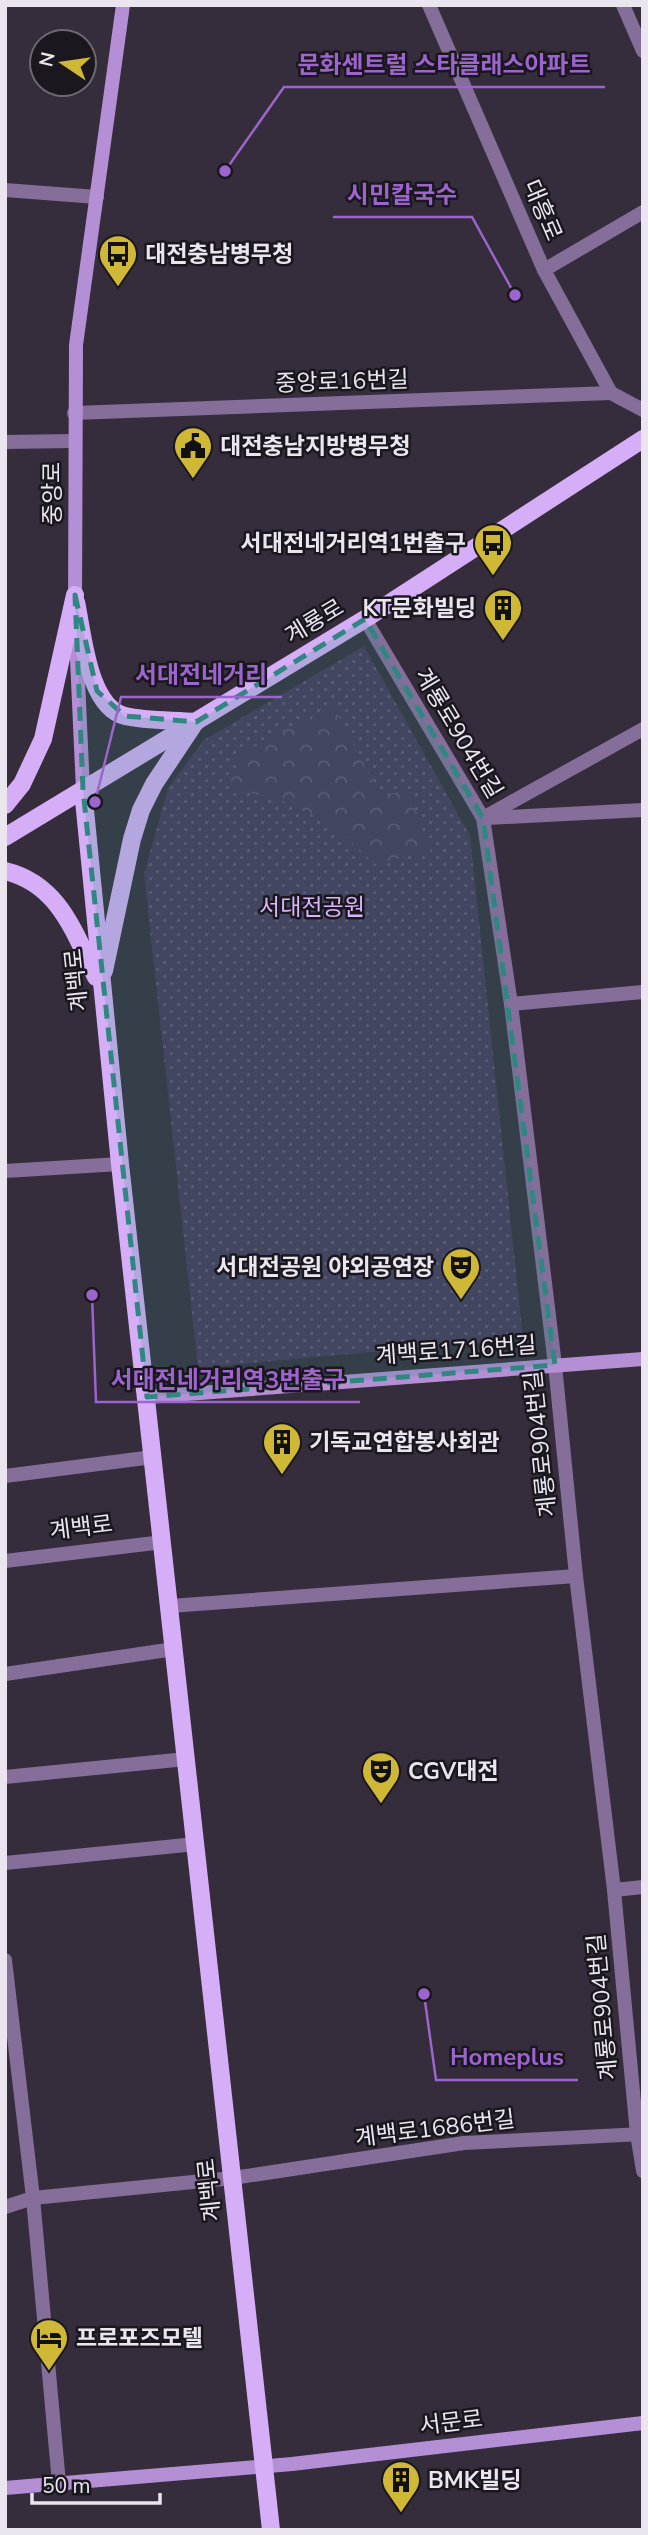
<svg xmlns="http://www.w3.org/2000/svg" width="648" height="2535" font-family="'Nunito Sans','Noto Sans KR',sans-serif">
  <style>
    .green { fill: url(#green-dots) }
    .forest { fill: url(#forest-crowns) }
    .lines { fill: none; stroke-linecap: round; stroke-linejoin: round }
    .street { stroke: #856e9a; stroke-width: 14 }
    .secondary { stroke: #b58fd6; stroke-width: 14 }
    .primary { stroke: #d5aef7; stroke-width: 18 }
    .marked { fill: #308781; fill-opacity: 0.2; stroke: #308781; stroke-width: 5; stroke-dasharray: 14 9; stroke-linejoin: round }
    .labels { text-anchor: middle; stroke-width: 5; stroke-linejoin: round; paint-order: stroke }
    .street-label { font-size: 23px; fill: #eae5ef; stroke: #1a171e }
    .poi-label { font-size: 23px; font-weight: bold; fill: #eae5ef; stroke: #1a171e; text-anchor: start }
    .park-label { font-size: 23px; fill: #d8b4fa; stroke: #1a171e }
    .leader { fill: none; stroke: #9c64cd; stroke-width: 2.5 }
    .callout-dot { fill: #9c64cd; stroke: #1a171e; stroke-width: 2.5 }
    .callout-label { font-size: 24px; text-anchor: middle; font-weight: bold; fill: #9c64cd; stroke: #1a171e; stroke-width: 5; stroke-linejoin: round; paint-order: stroke }
  </style>
  <defs>
    <pattern id="green-dots" width="8" height="8" patternUnits="userSpaceOnUse" patternTransform="scale(1.75)"><rect width="8" height="8" fill="#483658"/><path d="M2 2h.1M6 6h.1" fill="none" stroke="#635370" stroke-width="1.8" stroke-linecap="round"/></pattern>
    <pattern id="forest-crowns" width="20" height="18" patternUnits="userSpaceOnUse" patternTransform="scale(1.75)"><rect width="20" height="18" fill="#483658"/><path d="M2 6a3 3 0 1 1 6 0M12 15a3 3 0 1 1 6 0" fill="none" stroke="#635370"/></pattern>
  </defs>
  <rect width="100%" height="100%" fill="#352d3b"/>
  <polygon class="green" points="364,646 470,836 523,1338 198,1368 144,874 168,788 204,740"/>
  <polygon class="forest" points="335,708 380,796 408,790 431,851 375,864 330,823 284,802 229,787 241,754 294,725"/>
  <g class="lines">
    <g class="street">
      <polyline points="429,5 544,270 611,393 643,410"/>
      <polyline points="623,5 643,51"/>
      <polyline points="5,190 97,197"/>
      <polyline points="544,270 643,212"/>
      <polyline points="74,413 611,393"/>
      <polyline points="5,442 74,441"/>
      <polyline points="365,619 483,818 511,1004 555,1365 576,1576 614,1890 637,2134 643,2171"/>
      <polyline points="483,818 643,729"/>
      <polyline points="488,818 643,810"/>
      <polyline points="511,1004 643,992"/>
      <polyline points="5,1171 120,1164"/>
      <polyline points="5,1476 153,1457"/>
      <polyline points="5,1561 163,1542"/>
      <polyline points="170,1606 576,1576"/>
      <polyline points="5,1674 174,1649"/>
      <polyline points="5,1777 186,1759"/>
      <polyline points="5,1863 196,1844"/>
      <polyline points="614,1890 643,1887"/>
      <polyline points="5,1960 33,2198 59,2483"/>
      <polyline points="5,2207 33,2198 233,2178 464,2143 643,2134"/>
    </g>
    <g class="secondary">
      <polyline points="75,606 76,345 123,5"/>
      <polyline points="76,637 83,790"/>
      <polyline points="147,1397 643,1359"/>
      <polyline points="5,2488 292,2464 643,2423"/>
    </g>
    <g class="primary">
      <path d="M76 602C83 634 88 707 125 716 146 721 174 720 196 722"/>
      <polyline points="83,790 120,1164 271,2530"/>
      <polyline points="5,805 22,784 43,739 75,595"/>
      <polyline points="5,837 365,619 643,439"/>
      <path d="M5 871C59 884 74 932 96 977"/>
      <polyline points="104,971 132,839 141,810 154,784 192,727"/>
    </g>
  </g>
  <path class="marked" d="M75 595 97 691 125 716 196 722 365 619 483 818 555 1365 147 1397 83 790Z"/>
  <defs>
    <symbol id="bus-pin" viewBox="-11 -11 22 30"><path d="M0 17L-7.5 6A9.5 9.5 0 1 1 7.5 6Z" fill="#d0b837" stroke="#1a171e"/><path d="M-5-6H5V4H4V6H2V4H-2V6H-4V4H-5ZM-3.5-4V0h7V-4ZM-3.5 1.2v1.5H-2V1.2ZM2 1.2v1.5H3.5V1.2Z" fill="#111"/></symbol>
    <symbol id="civic-pin" viewBox="-11 -11 22 30"><path d="M0 17L-7.5 6A9.5 9.5 0 1 1 7.5 6Z" fill="#d0b837" stroke="#1a171e"/><path d="M-.6-6.5H3V-4.5H.6V-3L4-1V1h2V6H-6V1h2V-1L-.6-3ZM-1.2 2.5V6h2.4V2.5Z" fill="#111"/></symbol>
    <symbol id="building-pin" viewBox="-11 -11 22 30"><path d="M0 17L-7.5 6A9.5 9.5 0 1 1 7.5 6Z" fill="#d0b837" stroke="#1a171e"/><path d="M-4-6H4V6H1V3H-1V6H-4ZM-2.5-4.3h1.7v1.8h-1.7ZM.8-4.3h1.7v1.8H.8ZM-2.5-1h1.7V.8h-1.7ZM.8-1h1.7V.8H.8Z" fill="#111"/></symbol>
    <symbol id="theatre-pin" viewBox="-11 -11 22 30"><path d="M0 17L-7.5 6A9.5 9.5 0 1 1 7.5 6Z" fill="#d0b837" stroke="#1a171e"/><path d="M-5-5.5Q0-4 5-5.5V0Q5 5 0 6Q-5 5-5 0ZM-3.3-2.5H-1v1.5H-3.3ZM1-2.5H3.3v1.5H1ZM-2.8 1Q0 5.5 2.8 1Z" fill="#111"/></symbol>
    <symbol id="hotel-pin" viewBox="-11 -11 22 30"><path d="M0 17L-7.5 6A9.5 9.5 0 1 1 7.5 6Z" fill="#d0b837" stroke="#1a171e"/><path d="M-6-4.5h1.5V1H6V5H4.5V3h-9V5H-6ZM-4 0a1.8 1.8 0 1 1 3.6 0ZM.5 0V-2.5h3Q6-2.5 6 0Z" fill="#111"/></symbol>
  </defs>
  <g fill-rule="evenodd">
    <use href="#bus-pin" x="96" y="232" width="44" height="60"/>
    <use href="#civic-pin" x="171" y="424" width="44" height="60"/>
    <use href="#bus-pin" x="471" y="521" width="44" height="60"/>
    <use href="#building-pin" x="481" y="586" width="44" height="60"/>
    <use href="#theatre-pin" x="439" y="1245" width="44" height="60"/>
    <use href="#building-pin" x="260" y="1420" width="44" height="60"/>
    <use href="#theatre-pin" x="359" y="1749" width="44" height="60"/>
    <use href="#hotel-pin" x="27" y="2316" width="44" height="60"/>
    <use href="#building-pin" x="379" y="2458" width="44" height="60"/>
  </g>
  <g class="labels">
    <g class="street-label">
      <text transform="translate(543 210) rotate(67)" y="8">대흥로</text>
      <text transform="translate(342 381) rotate(-2)" y="8">중앙로16번길</text>
      <text transform="translate(52 493) rotate(-90)" y="8">중앙로</text>
      <text transform="translate(314 621) rotate(-31)" y="8">계룡로</text>
      <text transform="translate(459 733) rotate(59)" y="8">계룡로904번길</text>
      <text transform="translate(76 980) rotate(-96)" y="8">계백로</text>
      <text transform="translate(456 1350) rotate(-4)" y="8">계백로1716번길</text>
      <text transform="translate(540 1444) rotate(-96)" y="8">계룡로904번길</text>
      <text transform="translate(81 1527) rotate(-7)" y="8">계백로</text>
      <text transform="translate(602 2007) rotate(-95)" y="8">계룡로904번길</text>
      <text transform="translate(435 2128) rotate(-7)" y="8">계백로1686번길</text>
      <text transform="translate(209 2190) rotate(-96)" y="8">계백로</text>
      <text transform="translate(451 2422) rotate(-7)" y="8">서문로</text>
    </g>
    <g class="poi-label">
      <text x="145" y="262">대전충남병무청</text>
      <text x="220" y="454">대전충남지방병무청</text>
      <text x="466" y="551" text-anchor="end">서대전네거리역1번출구</text>
      <text x="476" y="616" text-anchor="end">KT문화빌딩</text>
      <text x="434" y="1275" text-anchor="end">서대전공원 야외공연장</text>
      <text x="309" y="1450">기독교연합봉사회관</text>
      <text x="408" y="1779">CGV대전</text>
      <text x="76" y="2346">프로포즈모텔</text>
      <text x="428" y="2488">BMK빌딩</text>
    </g>
    <g class="park-label">
      <text x="312" y="915">서대전공원</text>
    </g>
  </g>
  <path class="leader" d="M225 171L284 87H605M515 295L472 217H333M95 802L121 697H282M92 1295L96 1402H360M424 1994L436 2080H578"/>
  <g class="callout-dot">
    <circle cx="225" cy="171" r="7"/>
    <circle cx="515" cy="295" r="7"/>
    <circle cx="95" cy="802" r="7"/>
    <circle cx="92" cy="1295" r="7"/>
    <circle cx="424" cy="1994" r="7"/>
  </g>
  <g class="callout-label">
    <text x="444" y="73">문화센트럴 스타클래스아파트</text>
    <text x="402" y="203">시민칼국수</text>
    <text x="201" y="683">서대전네거리</text>
    <text x="228" y="1388">서대전네거리역3번출구</text>
    <text x="507" y="2065">Homeplus</text>
  </g>
  <rect width="648" height="2535" fill="none" stroke="#eae5ef" stroke-width="14"/>
  <g transform="translate(63 63) rotate(283)"><circle r="33" fill="#1a171e" stroke="#6d6972" stroke-width="2"/>
  <path d="M0-5L12 26L0 18L-12 26Z" fill="#d0b837"/>
  <text y="-10" font-size="19" font-weight="bold" text-anchor="middle" fill="#eae5ef">N</text>
  </g>
  <path d="M32 2493v10h128v-10" fill="none" stroke="#eae5ef" stroke-width="3.5"/>
  <text x="42" y="2493" font-size="21" fill="#eae5ef" stroke="#1a171e" stroke-width="5" paint-order="stroke">50 m</text>
</svg>
